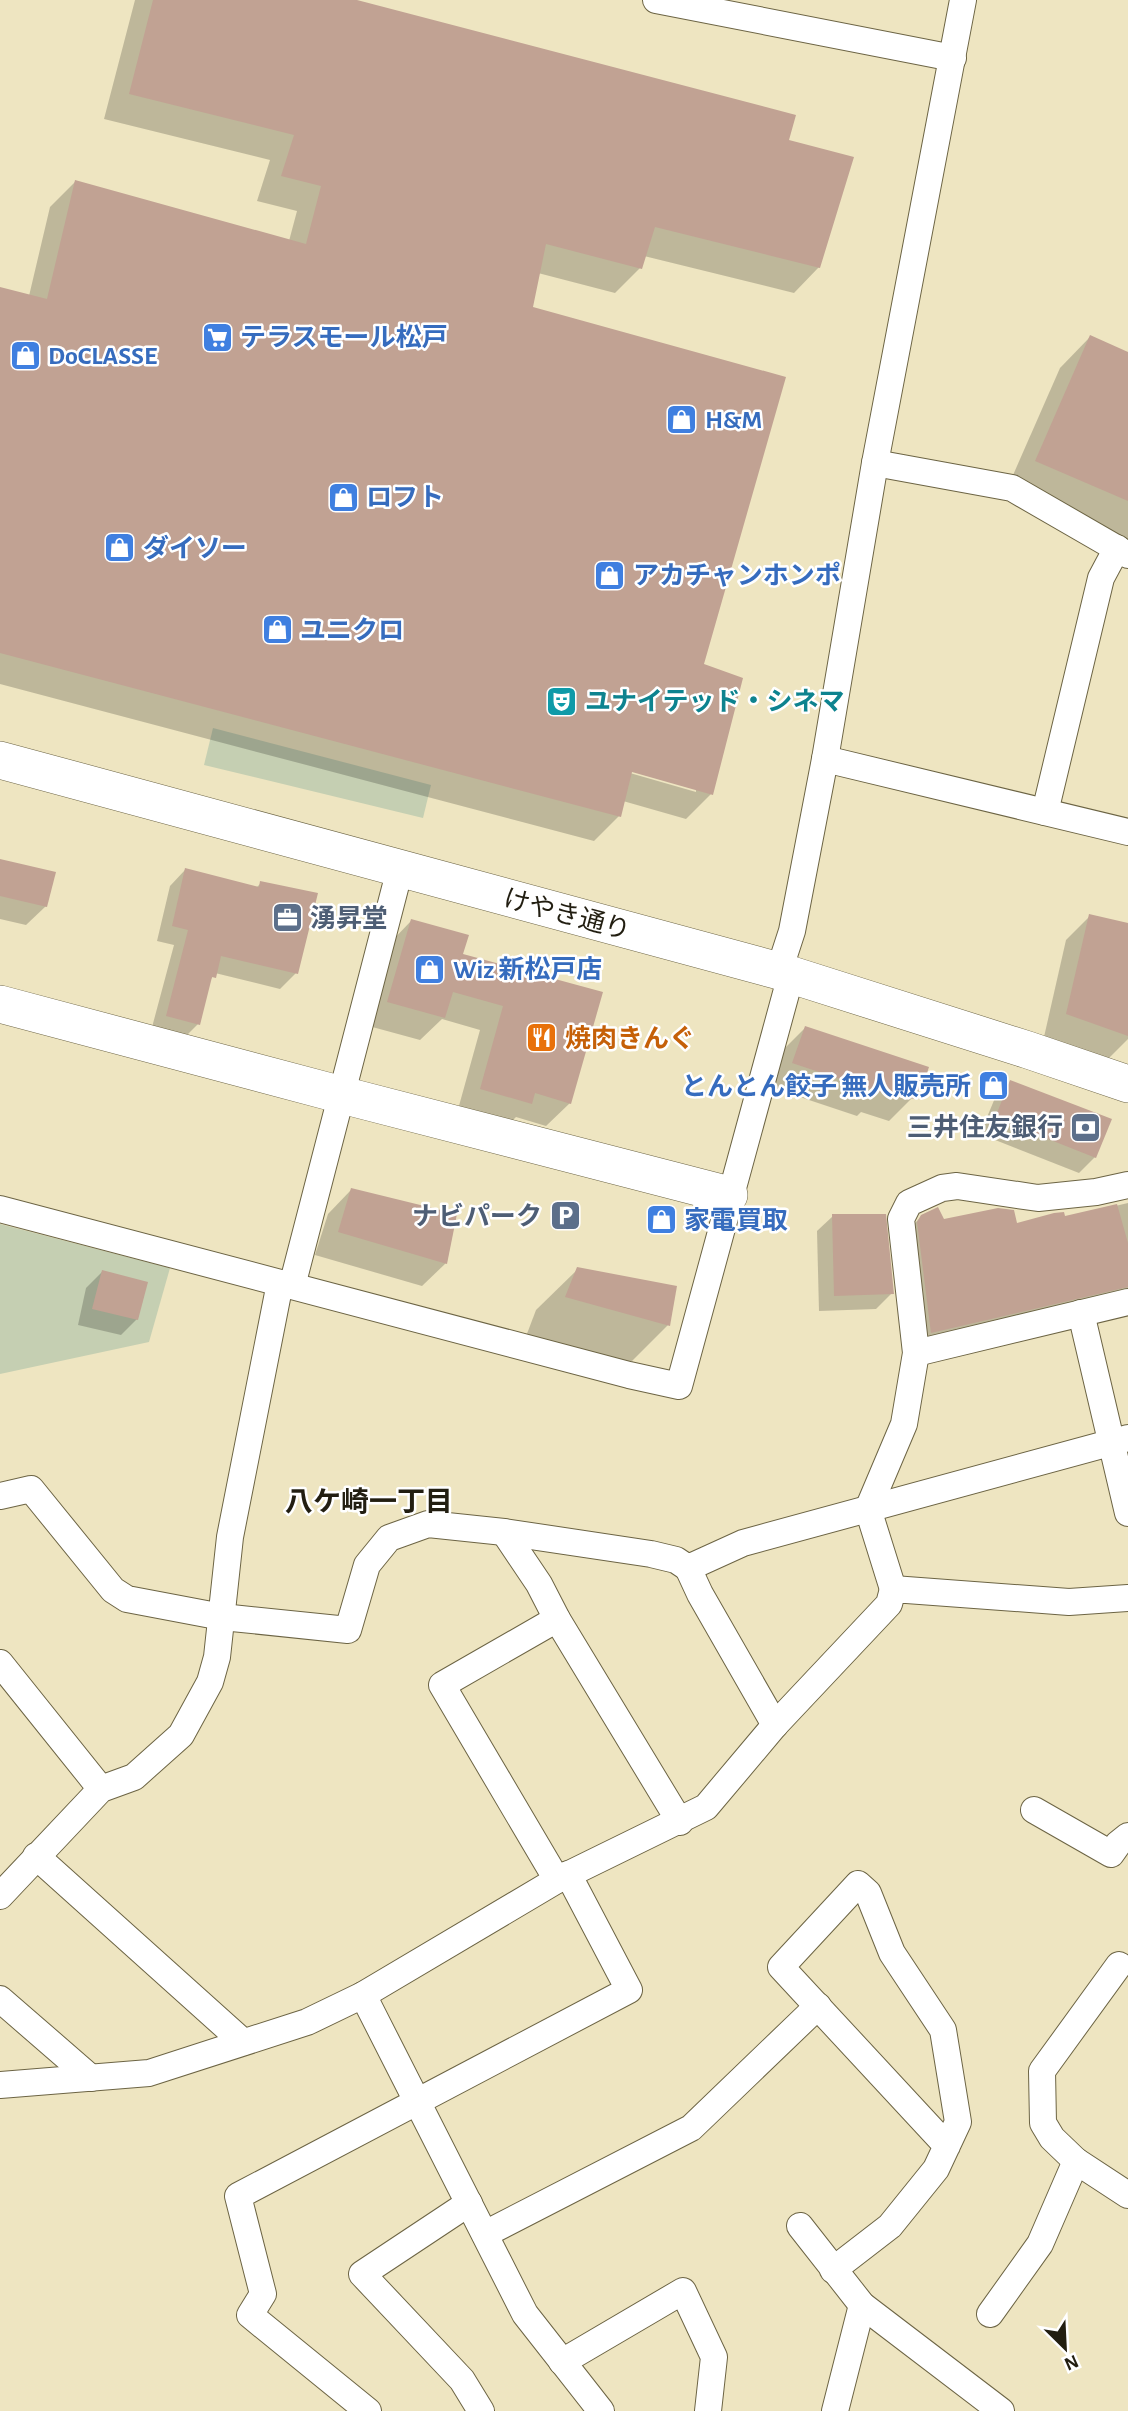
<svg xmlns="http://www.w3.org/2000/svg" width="1128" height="2411" font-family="'Alegreya Sans','Noto Sans JP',sans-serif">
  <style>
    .green { fill: #c5cfb2 }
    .shadow { fill: #0003; fill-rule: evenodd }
    .building { fill: #c1a293 }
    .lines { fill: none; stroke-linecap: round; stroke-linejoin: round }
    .street-casing { stroke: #6c6444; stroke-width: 28 }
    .secondary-casing { stroke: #6c6444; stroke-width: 38 }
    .street { stroke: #fff; stroke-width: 26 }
    .secondary { stroke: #fff; stroke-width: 37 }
    .labels { text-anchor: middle; stroke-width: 5; stroke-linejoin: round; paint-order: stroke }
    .shop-label { font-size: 26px; font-weight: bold; fill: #366cbe; stroke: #fff; text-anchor: start }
    .culture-label { font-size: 26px; font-weight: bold; fill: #0d838f; stroke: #fff; text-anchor: start }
    .street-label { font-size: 26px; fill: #221e11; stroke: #fff }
    .service-label { font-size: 26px; font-weight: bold; fill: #4e5e75; stroke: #fff; text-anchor: end }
    .food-label { font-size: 26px; font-weight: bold; fill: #c56008; stroke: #fff; text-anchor: start }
    .neighbourhood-label { font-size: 28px; font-weight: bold; fill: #221e11; stroke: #fff }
  </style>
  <rect width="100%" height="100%" fill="#eee5c1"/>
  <g class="green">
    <polygon points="213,728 431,785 423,818 204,765"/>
    <polygon points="0,1224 170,1268 149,1342 0,1374"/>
  </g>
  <g class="shadow">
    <path d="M135 0H351L786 141 819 267 794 293 644 256 640 268 615 293 538 273 531 308 702 665 711 794 686 819 623 801 619 816 594 841 0 684V289L29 296 50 207 75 182 289 241 297 211 257 201 270 160 104 119ZM624 768 696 789V792L623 771Z"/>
    <polygon points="1090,337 1128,354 1128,545 1006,491 1060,368"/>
    <polygon points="0,861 46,906 26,925 0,919"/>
    <polygon points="185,870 256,888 261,883 296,973 280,989 215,973 209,982 198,1024 182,1040 151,1031 174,945 157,941 170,886"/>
    <polygon points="1090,916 1128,925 1128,1039 1107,1060 1044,1037 1066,940"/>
    <polygon points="411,921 461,955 601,994 570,1103 546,1126 516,1117 507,1126 457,1113 480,1030 442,1019 420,1040 365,1025 388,945"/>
    <polygon points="806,1027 920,1090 889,1121 861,1112 857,1116 770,1087 782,1051"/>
    <polygon points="1011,1082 1095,1157 1079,1173 980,1134 995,1098"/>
    <polygon points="351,1190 446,1263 422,1286 315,1255 328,1214"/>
    <polygon points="1128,1203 1128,1297 916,1348 905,1233 922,1216 943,1221 1016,1225 1064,1218"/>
    <polygon points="833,1216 892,1293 876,1309 819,1311 817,1231"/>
    <polygon points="578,1269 668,1325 627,1366 525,1339 536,1310"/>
    <polygon points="102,1272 137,1319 121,1335 78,1325 86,1288"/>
  </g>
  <g class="building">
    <polygon points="153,0 357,0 796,115 789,140 854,157 820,268 655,227 642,269 546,244 533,307 786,377 704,664 743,678 713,795 632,772 621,817 0,653 0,287 47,299 75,180 306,244 321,186 281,176 294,135 129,94"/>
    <polygon points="1090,335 1128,352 1128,501 1035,461"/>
    <polygon points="0,859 56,872 47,907 0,896"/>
    <polygon points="185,868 259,887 260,881 318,893 298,974 221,956 216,978 212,977 200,1025 166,1016 188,930 172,926"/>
    <polygon points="1089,914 1128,923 1128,1036 1066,1014"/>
    <polygon points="411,919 469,935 463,954 603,992 571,1104 535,1093 532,1104 480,1089 503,1006 453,992 445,1018 387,1002"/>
    <polygon points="805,1026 929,1067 921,1091 917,1090 914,1099 884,1089 882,1093 792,1063"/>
    <polygon points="1010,1080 1112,1119 1096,1158 995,1118"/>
    <polygon points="351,1188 457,1214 447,1264 338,1232"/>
    <polygon points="1117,1204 1128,1243 1128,1287 931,1333 917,1222 921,1215 938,1207 944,1219 998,1208 1014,1210 1017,1223 1054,1213 1064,1212 1065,1216"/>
    <polygon points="832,1214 886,1214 894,1294 834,1296"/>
    <polygon points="577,1267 677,1286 670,1326 565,1297"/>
    <polygon points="102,1270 148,1282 138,1320 92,1309"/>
  </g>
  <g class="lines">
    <defs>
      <g id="street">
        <polyline points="656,0 953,58"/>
        <polyline points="875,463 1012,488 1128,555"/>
        <polyline points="825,759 1128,832"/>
        <polyline points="1045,812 1101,578 1117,548"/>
        <polyline points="779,971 792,931 825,759 875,463 963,0"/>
        <polyline points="0,1209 629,1375 679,1386 791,975"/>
        <polyline points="292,1286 400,869"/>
        <polyline points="1081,1313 1128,1513"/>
        <polyline points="916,1353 1128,1302"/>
        <polyline points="0,1496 31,1489 113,1590 127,1599 222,1617 348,1630 367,1565 389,1538 428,1524 504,1532 651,1554 676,1560 688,1568 743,1543 1128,1438"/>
        <polyline points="504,1532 539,1584 557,1619 680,1822"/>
        <polyline points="688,1568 700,1594 775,1725"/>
        <polyline points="893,1589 868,1509 904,1424 916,1353 901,1219 909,1203 942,1188 957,1186 1038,1198 1096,1192 1128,1185"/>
        <polyline points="0,1663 101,1789"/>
        <polyline points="1034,1810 1111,1854 1118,1844 1128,1836"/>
        <polyline points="36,1856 243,2042"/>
        <polyline points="557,1880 442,1685 557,1619"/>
        <polyline points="0,1896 101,1789 134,1777 181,1735 210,1682 217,1657 230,1537 280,1283"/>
        <polyline points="1119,1965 1042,2071 1043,2123 1052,2138 1076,2161 1128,2195"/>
        <polyline points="363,1995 525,2314 601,2411"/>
        <polyline points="0,1999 91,2078"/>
        <polyline points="0,2085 149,2073 307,2022 363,1995 557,1880 706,1807 775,1725 889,1604 893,1589 1069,1602 1128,1598"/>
        <polyline points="469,2203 362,2274 462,2380 481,2411"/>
        <polyline points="800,2226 862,2305 1001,2411"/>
        <polyline points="485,2234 691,2128 818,2006"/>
        <polyline points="833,2270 890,2226 936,2169 958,2122 943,2030 892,1953 868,1893 858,1884 781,1967 947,2146"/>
        <polyline points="990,2314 1040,2244 1076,2161"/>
        <polyline points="562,2362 683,2291 714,2357 708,2411"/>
        <polyline points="368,2411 250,2315 263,2294 238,2196 629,1990 568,1874"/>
        <polyline points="835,2411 862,2305"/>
      </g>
      <g id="secondary">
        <polyline points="0,760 779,971 1028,1050 1128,1084"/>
        <polyline points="0,1004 342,1095 729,1195"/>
      </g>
    </defs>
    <use href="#street" class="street-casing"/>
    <use href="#secondary" class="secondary-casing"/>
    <use href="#street" class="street"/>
    <use href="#secondary" class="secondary"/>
  </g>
  <defs>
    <symbol id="supermarket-square" viewBox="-11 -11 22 22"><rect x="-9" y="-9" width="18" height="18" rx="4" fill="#3f7fe0" stroke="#fff"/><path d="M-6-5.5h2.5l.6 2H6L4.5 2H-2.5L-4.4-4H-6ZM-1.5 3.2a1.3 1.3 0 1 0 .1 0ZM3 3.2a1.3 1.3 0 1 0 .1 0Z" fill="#fff"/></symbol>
    <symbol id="shop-square" viewBox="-11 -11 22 22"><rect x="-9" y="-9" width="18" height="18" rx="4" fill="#3f7fe0" stroke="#fff"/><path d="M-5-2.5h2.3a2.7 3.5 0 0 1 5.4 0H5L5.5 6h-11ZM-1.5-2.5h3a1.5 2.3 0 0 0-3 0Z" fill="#fff"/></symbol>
    <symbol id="theatre-square" viewBox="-11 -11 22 22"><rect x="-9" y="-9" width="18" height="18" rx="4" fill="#0f9aa8" stroke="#fff"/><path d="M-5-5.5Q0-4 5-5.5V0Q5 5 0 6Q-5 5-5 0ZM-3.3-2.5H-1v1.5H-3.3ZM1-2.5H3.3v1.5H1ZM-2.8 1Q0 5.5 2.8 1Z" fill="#fff"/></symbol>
    <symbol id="office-square" viewBox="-11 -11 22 22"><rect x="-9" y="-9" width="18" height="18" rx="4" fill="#5c6f8a" stroke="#fff"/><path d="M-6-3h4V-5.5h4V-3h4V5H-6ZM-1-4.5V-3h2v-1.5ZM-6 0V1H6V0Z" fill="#fff"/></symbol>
    <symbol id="restaurant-square" viewBox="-11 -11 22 22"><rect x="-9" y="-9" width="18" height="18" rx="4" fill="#e8710a" stroke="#fff"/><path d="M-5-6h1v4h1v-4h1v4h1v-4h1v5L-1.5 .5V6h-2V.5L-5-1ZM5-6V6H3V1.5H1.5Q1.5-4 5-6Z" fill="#fff"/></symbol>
    <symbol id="bank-square" viewBox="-11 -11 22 22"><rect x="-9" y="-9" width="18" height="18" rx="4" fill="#5c6f8a" stroke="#fff"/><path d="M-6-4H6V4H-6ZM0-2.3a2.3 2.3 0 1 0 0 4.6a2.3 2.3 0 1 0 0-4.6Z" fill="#fff"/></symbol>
    <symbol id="parking-square" viewBox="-11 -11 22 22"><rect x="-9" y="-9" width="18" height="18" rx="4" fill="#5c6f8a" stroke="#fff"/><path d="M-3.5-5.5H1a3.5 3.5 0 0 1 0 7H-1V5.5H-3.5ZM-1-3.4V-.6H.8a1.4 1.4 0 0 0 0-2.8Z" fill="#fff"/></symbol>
  </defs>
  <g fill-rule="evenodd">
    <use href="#supermarket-square" x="200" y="320" width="35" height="35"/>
    <use href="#shop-square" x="8" y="338" width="35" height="35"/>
    <use href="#shop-square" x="664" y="402" width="35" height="35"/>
    <use href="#shop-square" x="326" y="480" width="35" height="35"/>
    <use href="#shop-square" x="102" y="530" width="35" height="35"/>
    <use href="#shop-square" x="592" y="558" width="35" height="35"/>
    <use href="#shop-square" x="260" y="612" width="35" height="35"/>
    <use href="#theatre-square" x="544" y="684" width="35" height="35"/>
    <use href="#office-square" x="270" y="900" width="35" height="35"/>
    <use href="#shop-square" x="412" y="952" width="35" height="35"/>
    <use href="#restaurant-square" x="524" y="1020" width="35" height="35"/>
    <use href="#shop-square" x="976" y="1068" width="35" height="35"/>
    <use href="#bank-square" x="1068" y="1110" width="35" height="35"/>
    <use href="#parking-square" x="548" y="1198" width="35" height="35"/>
    <use href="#shop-square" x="644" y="1202" width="35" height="35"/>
  </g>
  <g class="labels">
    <g class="shop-label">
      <text x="240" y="346">テラスモール松戸</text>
      <text x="48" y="364">DoCLASSE</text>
      <text x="705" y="428">H&amp;M</text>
      <text x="366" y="506">ロフト</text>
      <text x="143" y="557">ダイソー</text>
      <text x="633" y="584">アカチャンホンポ</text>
      <text x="300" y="639">ユニクロ</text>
      <text x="453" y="978">Wiz 新松戸店</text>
      <text x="971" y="1095" text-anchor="end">とんとん餃子 無人販売所</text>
      <text x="684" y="1229">家電買取</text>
    </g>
    <g class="culture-label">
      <text x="585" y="710">ユナイテッド・シネマ</text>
    </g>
    <g class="street-label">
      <text transform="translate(567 914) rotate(15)" y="9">けやき通り</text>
    </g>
    <g class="service-label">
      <text x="310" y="927" text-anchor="start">湧昇堂</text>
      <text x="1063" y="1136">三井住友銀行</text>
      <text x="542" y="1225">ナビパーク</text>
    </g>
    <g class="food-label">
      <text x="565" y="1047">焼肉きんぐ</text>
    </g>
    <g class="neighbourhood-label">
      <text x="369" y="1511">八ケ崎一丁目</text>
    </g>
  </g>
  <g transform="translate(1065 2348) rotate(156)" stroke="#ffffff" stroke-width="5" paint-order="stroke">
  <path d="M0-5L12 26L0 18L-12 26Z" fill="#221e11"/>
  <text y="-10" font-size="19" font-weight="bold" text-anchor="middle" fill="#221e11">N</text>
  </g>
</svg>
